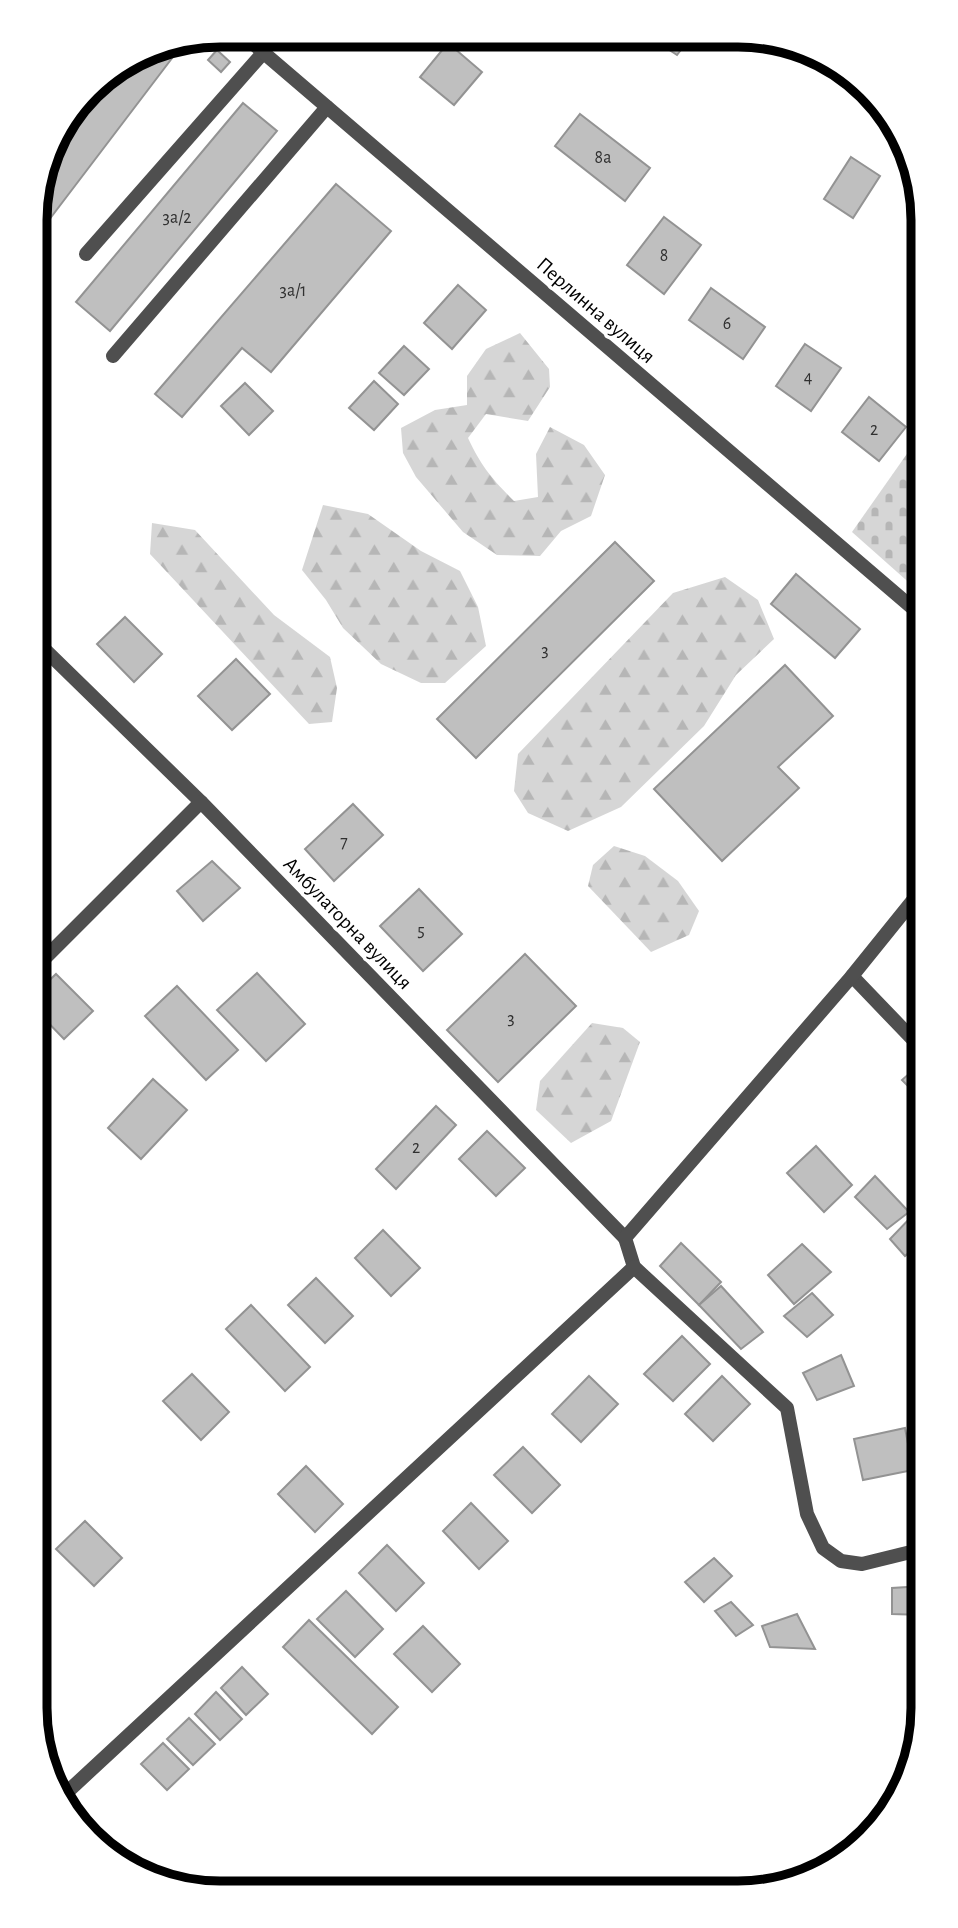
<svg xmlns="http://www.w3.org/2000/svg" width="958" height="1928" font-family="'Alegreya Sans',sans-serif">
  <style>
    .forest { fill: url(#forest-firs) }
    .cemetery { fill: url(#cemetery-stones) }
    .building { fill: #bfbfbf; stroke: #939393; stroke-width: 2 }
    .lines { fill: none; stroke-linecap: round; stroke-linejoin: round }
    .service { stroke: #4f4f4f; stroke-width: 14 }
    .minor { stroke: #4f4f4f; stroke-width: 14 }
    .labels { text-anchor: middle; stroke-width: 7; stroke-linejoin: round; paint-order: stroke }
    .number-label { font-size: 18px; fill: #303030 }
    .street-label { font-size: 21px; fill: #000; stroke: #fff }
    .rim { fill: none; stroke: #000; stroke-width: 9 }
  </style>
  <defs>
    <pattern id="forest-firs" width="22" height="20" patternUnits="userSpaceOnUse" patternTransform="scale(1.75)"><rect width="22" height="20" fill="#d6d6d6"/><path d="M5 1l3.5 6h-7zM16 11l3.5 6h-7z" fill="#b6b6b6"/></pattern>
    <pattern id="cemetery-stones" width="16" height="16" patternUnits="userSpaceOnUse" patternTransform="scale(1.75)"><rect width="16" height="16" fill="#d6d6d6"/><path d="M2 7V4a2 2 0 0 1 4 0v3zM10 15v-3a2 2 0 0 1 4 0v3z" fill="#b6b6b6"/></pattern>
  </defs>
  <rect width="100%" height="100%" fill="#fff"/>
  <g class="forest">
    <path d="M520 333 549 369 550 387 528 421 486 414 468 438C481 466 492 479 514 501L538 497 536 454 550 427 584 445 605 475 591 516 561 531 540 556 497 555 463 532 416 477 403 453 401 428 435 410 467 405V376L486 349Z"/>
    <polygon points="323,505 368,514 421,551 460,571 478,607 486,646 445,683 421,683 381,664 343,628 326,600 302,570"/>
    <polygon points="152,523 195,530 274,615 330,657 337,688 332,722 309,724 150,554"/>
    <polygon points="725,577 758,600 774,639 736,675 704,726 621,807 568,831 528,813 514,791 518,754 673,593"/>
    <polygon points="614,846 645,856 678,881 699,911 689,935 651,952 588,886 593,865"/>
    <polygon points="592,1023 623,1028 640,1042 611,1121 571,1143 536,1110 540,1081"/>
  </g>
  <polygon class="cemetery" points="923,431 923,595 852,532"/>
  <g class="building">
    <polygon points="651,38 690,38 677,55"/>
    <polygon points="448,43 482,72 454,105 420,77"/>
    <polygon points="173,44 179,49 36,237 37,196 50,151 108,75 150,49"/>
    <polygon points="217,50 230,62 221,72 208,60"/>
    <polygon points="243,103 277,131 110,331 76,302"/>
    <polygon points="580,114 650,168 625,201 555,146"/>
    <polygon points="851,157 880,176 853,218 824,199"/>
    <polygon points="336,184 391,231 271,372 242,348 182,417 155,394"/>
    <polygon points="664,217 701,245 664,294 627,265"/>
    <polygon points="458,285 486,310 452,349 424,323"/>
    <polygon points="711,288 765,327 743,359 689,320"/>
    <polygon points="805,344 841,368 811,411 776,386"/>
    <polygon points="404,346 429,369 404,395 379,373"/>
    <polygon points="374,381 398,404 374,430 349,408"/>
    <polygon points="245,383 273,411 249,435 221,406"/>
    <polygon points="869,397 906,427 879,461 842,432"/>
    <polygon points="615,542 654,581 476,758 437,719"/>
    <polygon points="796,574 860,629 835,658 771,604"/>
    <polygon points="125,617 162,654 134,682 97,644"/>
    <polygon points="236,659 270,694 232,730 198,696"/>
    <polygon points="785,665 833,716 778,767 799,788 722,861 654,789"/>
    <polygon points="353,804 383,835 334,881 305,849"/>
    <polygon points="212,861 240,888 203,921 177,891"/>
    <polygon points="419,889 462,934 423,971 380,926"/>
    <polygon points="525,954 576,1006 498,1082 447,1030"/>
    <polygon points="257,973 305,1024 266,1061 217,1010"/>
    <polygon points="56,974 93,1011 64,1039 36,1010 36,993"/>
    <polygon points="177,986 238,1050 206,1080 145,1016"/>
    <polygon points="919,1065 923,1068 923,1101 902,1080"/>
    <polygon points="153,1079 187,1110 141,1159 108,1128"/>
    <polygon points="436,1106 456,1125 396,1189 376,1169"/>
    <polygon points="487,1131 525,1168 496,1196 459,1159"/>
    <polygon points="816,1146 852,1185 824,1212 787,1173"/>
    <polygon points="875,1176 909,1212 887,1229 855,1197"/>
    <polygon points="912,1216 923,1225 923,1240 905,1256 890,1239"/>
    <polygon points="383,1230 420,1268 391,1296 355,1258"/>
    <polygon points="681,1243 721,1282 699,1305 660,1266"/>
    <polygon points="802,1244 831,1272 794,1304 768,1275"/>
    <polygon points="316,1278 353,1316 325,1343 288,1305"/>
    <polygon points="721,1286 763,1332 741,1349 699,1305"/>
    <polygon points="812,1293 833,1315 807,1337 784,1316"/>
    <polygon points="251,1305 310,1367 285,1391 226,1329"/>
    <polygon points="682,1336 710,1364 673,1401 644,1374"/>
    <polygon points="841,1355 854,1386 817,1400 803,1373"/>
    <polygon points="192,1374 229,1412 201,1440 163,1401"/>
    <polygon points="589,1376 618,1404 581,1442 552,1414"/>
    <polygon points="722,1376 750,1404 713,1441 685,1414"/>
    <polygon points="905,1428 913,1470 863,1480 854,1439"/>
    <polygon points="523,1447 560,1485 532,1513 494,1475"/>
    <polygon points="306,1466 343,1504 315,1532 278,1494"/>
    <polygon points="471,1503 508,1541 479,1569 443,1531"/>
    <polygon points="85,1521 122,1558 94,1586 56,1549"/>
    <polygon points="387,1545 424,1583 396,1611 359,1573"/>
    <polygon points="714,1558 732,1576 704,1602 685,1582"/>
    <polygon points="923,1586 923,1615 892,1614 892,1588"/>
    <polygon points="346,1591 383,1629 355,1657 317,1619"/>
    <polygon points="731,1602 753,1625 736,1636 715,1611"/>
    <polygon points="797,1614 815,1649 770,1647 762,1626"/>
    <polygon points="309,1620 398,1707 372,1734 283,1647"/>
    <polygon points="423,1626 460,1664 432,1692 394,1654"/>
    <polygon points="242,1667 268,1694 246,1715 221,1688"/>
    <polygon points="216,1692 242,1719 220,1740 195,1714"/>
    <polygon points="189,1718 215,1744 193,1765 167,1739"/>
    <polygon points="163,1743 189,1769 167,1790 141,1764"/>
  </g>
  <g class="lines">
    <g class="service">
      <polyline points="86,254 263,53"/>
      <polyline points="113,356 327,107"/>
    </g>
    <g class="minor">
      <polyline points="243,35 923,617"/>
      <polyline points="36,641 201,802 625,1238"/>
      <polyline points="36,967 201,802"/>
      <polyline points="852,976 923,1050"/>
      <polyline points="923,1549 862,1564 841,1561 823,1548 807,1514 787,1408 634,1267 625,1238 852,976 923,888"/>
      <polyline points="64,1795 634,1267"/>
    </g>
  </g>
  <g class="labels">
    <g class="number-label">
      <text x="603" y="163">8а</text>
      <text x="177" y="223">3а/2</text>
      <text x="664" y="261">8</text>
      <text x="293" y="296">3а/1</text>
      <text x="727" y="329">6</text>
      <text x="808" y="383">4</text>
      <text x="874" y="435">2</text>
      <text x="545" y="656">3</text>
      <text x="344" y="848">7</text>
      <text x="421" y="936">5</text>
      <text x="511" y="1024">3</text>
      <text x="416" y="1153">2</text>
    </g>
    <g class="street-label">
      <text transform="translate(596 310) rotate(41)" y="7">Перлинна вулиця</text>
      <text transform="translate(348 923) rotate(46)" y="7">Амбулаторна вулиця</text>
    </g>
  </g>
  <path d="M0 0H958V1928H0ZM220 47H738A173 173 0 0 1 911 220V1708A173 173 0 0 1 738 1881H220A173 173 0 0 1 47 1708V220A173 173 0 0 1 220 47Z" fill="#fff" fill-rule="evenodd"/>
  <path class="rim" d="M220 47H738A173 173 0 0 1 911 220V1708A173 173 0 0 1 738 1881H220A173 173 0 0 1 47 1708V220A173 173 0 0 1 220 47Z"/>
</svg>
